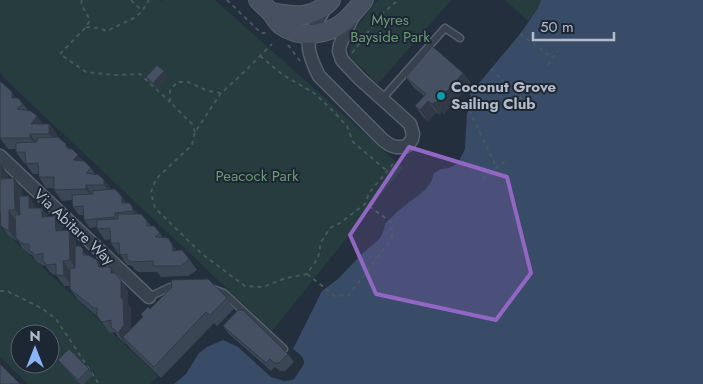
<svg xmlns="http://www.w3.org/2000/svg" width="703" height="384" viewBox="0 0 703 384" font-family="Jost,sans-serif">
  <rect width="100%" height="100%" fill="#242f3e"/>
  <!-- green -->
  <g fill="#263c3f" fill-rule="evenodd">
    <path d="M0,0H160L161,1L163,0H215L403,168L272,331L7,81L0,72Z"/>
    <path d="M378,0H451L378,84L351,57C344,39 367,13 378,0Z"/>
    <path d="M505,0H541L538,8L528,21Z"/>
    <path d="M0,227L158,376L150,384H28L0,357ZM20,334H50V364H20Z"/>
  </g>
  <!-- water -->
  <path fill="#394c67" d="M541,0H703V384H174L186,374L199,353L207,347L223,340L238,347L271,377L284,381L292,380L294,379L304,364C305,357 298,353 293,349L322,291L338,279L360,256L380,238L384,230L385,224L398,211L425,190L431,182L434,173L441,169L449,168L458,163L465,149L467,113L473,104L470,94L520,34L538,8Z"/>
  <g fill="none" stroke-linecap="round" stroke-linejoin="round">
    <!-- service casing -->
    <g stroke="#565f6c" stroke-width="9">
      <g id="service">
        <path d="M382,99L445,28L460,38"/>
        <path d="M213,289L224,293L284,349"/>
        <path d="M149,297L170,287H178"/>
      </g>
    </g>
    <!-- minor casing -->
    <g stroke="#565f6c" stroke-width="15">
      <g id="minor">
        <path d="M326,6C320,17 311,30 309,42C307,51 315,68 319,76L383,140L390,145L396,147H404L409,144L412,139L413,134L410,124L360,79L342,60L339,51L340,45L353,16"/>
        <path d="M0,156L149,297"/>
      </g>
    </g>
    <!-- secondary casing -->
    <g stroke="#565f6c" stroke-width="20">
      <g id="secondary">
        <path d="M258,0C263,5 268,9 272,14C275,18 278,24 282,26C301,39 329,35 345,21C352,15 358,7 364,0"/>
        <path d="M271,12C294,16 313,20 331,0"/>
      </g>
    </g>
    <!-- path -->
    <g stroke="#44595c" stroke-width="2" stroke-dasharray="4 4" stroke-linecap="butt">
      <path d="M82,0L81,4L90,20L86,27L60,54L86,72L114,75L140,74L170,102"/>
      <path d="M131,0L142,11"/>
      <path d="M227,0L261,33H268"/>
      <path d="M86,27L98,28L107,31L136,17L142,11L149,0"/>
      <path d="M520,34L553,58"/>
      <path d="M288,45L300,61"/>
      <path d="M352,53L381,15L398,0"/>
      <path d="M260,56L283,75L314,93L332,110L347,126L353,142L386,170"/>
      <path d="M548,65L558,51"/>
      <path d="M491,69L537,114"/>
      <path d="M221,93L195,132L192,145L156,179L151,192L155,208L202,254L245,286L263,287L286,278L307,274L318,258L321,242L330,228L340,223L365,204L369,193L393,164"/>
      <path d="M469,110L497,168"/>
      <path d="M195,132L192,124L170,102V91L177,82H188L208,91L221,93L240,76L272,44"/>
      <path d="M483,179L505,161"/>
      <path d="M307,274L335,296L349,295L392,238L391,222L366,204"/>
      <path d="M0,291H7L43,309L56,319L99,384"/>
    </g>
    <!-- service -->
    <use href="#service" stroke="#38414e" stroke-width="6"/>
    <!-- minor -->
    <use href="#minor" stroke="#38414e" stroke-width="12"/>
    <!-- secondary -->
    <use href="#secondary" stroke="#465061" stroke-width="18"/>
  </g>
  <!-- wall -->
  <g fill="#3b4654">
    <path d="M463,73L471,83L444,114L442,112L440,115L436,112L428,121L423,117L415,106L424,96L413,87L406,77Z"/>
    <path d="M146,77H168L157,89L150,83Z"/>
    <path d="M12,92L16,98L23,104L28,110L43,124H49L57,134V137L91,168L95,174L104,180L111,189L122,197L126,203L147,221L151,226L160,233L163,238L177,251L189,259L197,270L188,276L161,277L157,272H138L135,270L131,265H127L120,254H118L111,243V239L105,240L97,229V227L90,228L84,220L83,215H79L73,207L72,200L62,201L54,190V188H46L39,177V174H33L25,163H24L16,152V149H8L0,138Z"/>
    <path d="M0,164L8,175V178H14L22,189V196L36,207V208H42L48,216H55L63,227V230H69L76,241V246L87,255L103,267H111L128,291V304L131,308V329L142,317L141,314L150,309L227,298L234,309L217,326L214,323L161,378L130,348L126,343L125,344L118,337L115,332L110,333L97,316L78,300L70,289V286H64L56,275H54L50,272L45,265L43,266L36,261L32,255H31L23,249L17,239V241L9,236L2,227L0,226Z"/>
    <path d="M223,326L288,354L294,362L285,371H280L275,367L271,371L229,334Z"/>
    <path d="M58,360L89,369L93,375L84,384H80L62,365Z"/>
  </g>
  <!-- shaded-wall -->
  <g fill="#303945">
    <path d="M164,71L168,77L157,89L153,83Z"/>
    <path d="M463,73L471,83L444,114L436,103Z"/>
    <path d="M12,92L19,103V109L12,98Z"/>
    <path d="M428,101L436,112L428,121L420,110Z"/>
    <path d="M435,102L442,112L440,115L432,104Z"/>
    <path d="M37,116L45,126L38,134L31,124Z"/>
    <path d="M49,124L57,134V144L49,134Z"/>
    <path d="M30,134L38,144V149L30,138Z"/>
    <path d="M78,155L85,166L73,160Z"/>
    <path d="M1,164L8,175L9,190L1,179Z"/>
    <path d="M14,178L22,189L23,220L15,210Z"/>
    <path d="M104,180L112,191V196L104,185Z"/>
    <path d="M86,185L93,196L94,200L86,189Z"/>
    <path d="M29,196L36,207L37,219L29,208Z"/>
    <path d="M122,197L128,205L122,203Z"/>
    <path d="M132,206L138,214L139,220L133,211Z"/>
    <path d="M42,208L49,218L42,217Z"/>
    <path d="M9,210L16,221L17,241L9,231Z"/>
    <path d="M55,216L63,227V241L56,231Z"/>
    <path d="M69,230L76,241L77,271L70,260Z"/>
    <path d="M172,244L180,255L173,251Z"/>
    <path d="M97,260L105,270L99,267Z"/>
    <path d="M63,261L71,272L72,286L64,276Z"/>
    <path d="M111,267L118,278L111,273Z"/>
    <path d="M121,280L128,291V304L131,308V336L123,337L126,343L125,344L118,333L121,298Z"/>
  </g>
  <!-- building -->
  <g fill="#455162" stroke="#303945">
    <path d="M432,46L463,73L436,103L435,102L432,104L428,101L420,110L415,106L426,94L406,77Z"/>
    <path d="M157,65L164,71L153,83L146,77Z"/>
    <path d="M0,81L12,92V98H18L23,104L17,109L31,111L37,116L31,124H49V134H30V138H0Z"/>
    <path d="M58,137L66,144V147L68,149H72L78,155L73,160L84,161L91,168L86,173L99,175L104,180V185H86V189L54,190V177H39L38,163L26,164L25,152H16V143L37,142V138Z"/>
    <path d="M0,164H1V179L14,178L15,210H9V231L1,226L0,209Z"/>
    <path d="M115,189L122,197V203H129L132,206L133,211L115,213V217L84,220L83,206L73,207L72,195L93,194L92,191Z"/>
    <path d="M19,196H29V208H42V217L55,216L56,231L69,230L70,260L63,261L64,276L56,275V264L47,265L43,261V253L35,255L29,250V244H23L16,238L15,215H20Z"/>
    <path d="M118,214H141L147,221V226H154L160,233L155,237L168,238L172,244L173,251L182,250L189,259L181,266H153V261L131,262L127,259V254L120,255L119,243H111L110,228L97,229V220L118,219Z"/>
    <path d="M75,246H80L83,249V255H88L97,260L99,267H111V273H115L121,280V298H123L124,325L118,333L111,327V320L102,322L97,316V308H94L70,289V268H75Z"/>
    <path d="M208,279L227,298L210,315L206,312L154,367L123,337L143,317L141,314L148,307L150,309L172,287L171,280Z"/>
    <path d="M238,310H243L288,354L279,363H274L270,359L266,363L223,326Z"/>
    <path d="M69,349L89,369L78,380L58,360Z"/>
    <path d="M0,364L20,384H0Z"/>
  </g>
  <!-- marked area -->
  <path fill="#9266c3" fill-opacity="0.2" stroke="#9266c3" stroke-width="4" stroke-linejoin="round" d="M409,147L507,177L531,273L496,320L376,294L350,235Z"/>
  <!-- markers -->
  <circle fill="#0f9aa8" stroke="#1d2633" stroke-width="2" cx="441" cy="96" r="5"/>
  <g text-anchor="middle" stroke-width="4" stroke-linejoin="round" paint-order="stroke">
    <!-- park labels -->
    <g font-size="15" fill="#6b9a76" stroke="#1d2633">
      <text x="390" y="25">Myres<tspan x="390" dy="17">Bayside Park</tspan></text>
      <text x="257" y="181">Peacock Park</text>
    </g>
    <!-- poi labels -->
    <g font-size="15" font-weight="bold" fill="#b4bcc9" stroke="#1d2633" text-anchor="start">
      <text x="451" y="92">Coconut Grove<tspan x="451" dy="17">Sailing Club</tspan></text>
    </g>
    <!-- street labels -->
    <g font-size="15" fill="#b4bcc9" stroke="#1d2633">
      <text transform="translate(74 227) rotate(43)" y="5">Via Abitare Way</text>
    </g>
  </g>
  <!-- north arrow -->
  <g transform="translate(35 349)"><circle r="24" fill="#1d2633" stroke="#59626f"/>
  <path d="M0-4L9 19L0 12L-9 19Z" fill="#8ab4f8"/>
  <text y="-8" font-size="14" font-weight="bold" text-anchor="middle" fill="#b4bcc9">N</text>
  </g>
  <!-- scale -->
  <path d="M533 32v8h81v-8" fill="none" stroke="#b4bcc9" stroke-width="2.5"/>
  <text x="540" y="32" font-size="15" fill="#b4bcc9" stroke="#1d2633" stroke-width="4" paint-order="stroke">50 m</text>
</svg>
